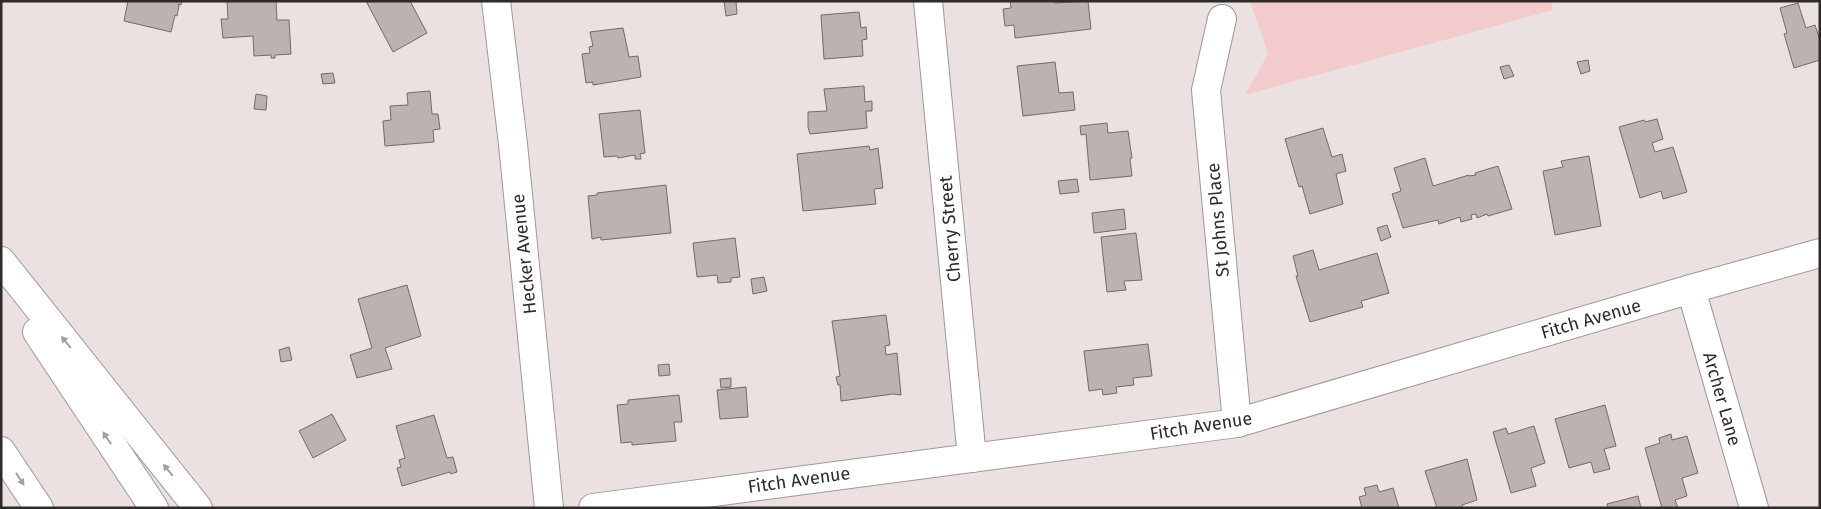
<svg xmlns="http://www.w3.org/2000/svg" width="1821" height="509" viewBox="0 0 1821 509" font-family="'Fira Sans',sans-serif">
  <rect width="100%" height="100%" fill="#ece1e1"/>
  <!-- green -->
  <path fill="#f4cbcd" d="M1250,1H1552L1553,10L1245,95L1268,54Z"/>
  <!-- building -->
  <g fill="#bcb2b2" stroke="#746a6b">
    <path d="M128,1H182L181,5L178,4L179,6L177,16L175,15L171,32L124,21Z"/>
    <path d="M227,1H276L277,20H289L291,54L275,55V58H271V55L254,56L253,36L223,38L221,19H228Z"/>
    <path d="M366,1H410L427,33L393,52Z"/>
    <path d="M724,1H736L737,14L726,16Z"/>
    <path d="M1010,1H1054V3L1088,1L1091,29L1015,38L1014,25L1005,26L1003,9L1011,8Z"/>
    <path d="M1798,3L1806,28L1815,25L1820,40V60L1794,68L1784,34L1787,33L1780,8Z"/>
    <path d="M859,12L861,28L866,27L867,39L862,40L863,56L824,59L821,15Z"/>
    <path d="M623,28L629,57L638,56L641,77L593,85V82L586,83L582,54L590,53L589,47L593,46L590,32Z"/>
    <path d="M1588,60L1590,71L1581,74L1577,62Z"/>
    <path d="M1055,62L1059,93L1073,92L1075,110L1023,116L1017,66Z"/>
    <path d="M1509,65L1514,76L1504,79L1500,67Z"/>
    <path d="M333,73L335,83L323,84L321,74Z"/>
    <path d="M864,86L865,102L872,101V111H866L867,128L810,134L808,127V112L827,111L824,89Z"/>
    <path d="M430,91L432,114H438L440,129L433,130L434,142L385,146L383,121L391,120L390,106L408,105L407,93Z"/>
    <path d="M256,94L267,96L266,110L254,109Z"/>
    <path d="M640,110L645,153L640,154L641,159H635V155L618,158L617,156L604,157L599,114Z"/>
    <path d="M1657,119L1663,139L1652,143L1655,152L1673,147L1687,192L1663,199L1661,191L1640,198L1619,127L1644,120L1645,122Z"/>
    <path d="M1107,123L1108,133L1128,131L1132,158L1130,159L1132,176L1090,180L1086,134L1081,135L1080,126Z"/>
    <path d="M1323,128L1332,157L1342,154L1346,171L1336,174L1343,204L1310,214L1302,186L1299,187L1285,139Z"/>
    <path d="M869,146L870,150L878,148L883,188L874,189L876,204L803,211L797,154Z"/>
    <path d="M1589,156L1601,226L1555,235L1543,171L1563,167L1561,161Z"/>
    <path d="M1425,158L1433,186L1469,175V176L1476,175L1475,173L1498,166L1512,209L1488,216L1487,214L1477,218L1476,214L1471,215L1472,219L1461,222L1460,217L1439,224L1438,220L1403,228L1392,194L1401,191L1394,168Z"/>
    <path d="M1077,179L1079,192L1060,194L1058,181Z"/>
    <path d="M666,185L671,233L601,240V237L592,239L588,196L597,195V193Z"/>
    <path d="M1124,209L1126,229L1094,233L1092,213Z"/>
    <path d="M1387,225L1391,237L1381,241L1377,228Z"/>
    <path d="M1136,233L1142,280L1124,281L1126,290L1107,292L1101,237Z"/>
    <path d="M735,238L740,277L731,278V282L718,283L717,275L697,277L693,243Z"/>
    <path d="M1313,250L1319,270L1377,253L1389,293L1361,301L1363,307L1310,322L1296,276H1298L1293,256Z"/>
    <path d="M764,277L767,291L753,294L751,279Z"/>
    <path d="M407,285L421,336L385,348L392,369L357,378L350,355L372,348L358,299Z"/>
    <path d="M886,315L890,345L885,346L886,355L897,353L901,395L893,394L841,401L840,385H838L836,377L840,376L832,321Z"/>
    <path d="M1148,344L1152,376L1133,378L1134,385L1116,387L1117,393L1103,395L1102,389L1089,391L1084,351Z"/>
    <path d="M289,347L292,360L281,362L279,350Z"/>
    <path d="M669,364L670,375L659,376L658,365Z"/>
    <path d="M731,378V387L721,388L720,379Z"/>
    <path d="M746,387L748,417L720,419L717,390Z"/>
    <path d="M679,395L682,422H674L676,441L632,445V442L621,443L617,405L628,404V400Z"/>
    <path d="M1605,405L1616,446L1604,449L1610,469L1594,473L1591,462L1569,468L1555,419Z"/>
    <path d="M332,414L346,440L313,458L299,431Z"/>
    <path d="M434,415L447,458L453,457L457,472L451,474L450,472L402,486L397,468L401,467L399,460L405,458L396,426Z"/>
    <path d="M1534,426L1545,463L1531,468L1536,486L1511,493L1493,432L1506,428L1508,434Z"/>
    <path d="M1671,434L1672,440L1687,436L1698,473L1682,478L1687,496L1675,500L1678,508H1662L1645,448L1660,443L1659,438Z"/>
    <path d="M1467,459L1477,500L1462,505L1463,508H1437L1425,471Z"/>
    <path d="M1377,485L1379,492L1393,488L1399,508H1362L1359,497L1366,495L1364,488Z"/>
    <path d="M1638,496L1641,508H1608L1607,504Z"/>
  </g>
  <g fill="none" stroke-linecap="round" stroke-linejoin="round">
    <!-- minor casing -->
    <g stroke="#a19797" stroke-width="30">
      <g id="minor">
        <path d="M928,1L972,458"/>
        <path d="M1222,19L1206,90L1237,423"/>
        <path d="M1691,289L1754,508"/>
        <path d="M593,508L1237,423L1691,289L1820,253"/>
      </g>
    </g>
    <!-- tertiary casing -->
    <g stroke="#a19797" stroke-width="30">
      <path id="tertiary" d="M496,1L513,144L549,508"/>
    </g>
    <!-- motorway casing -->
    <g stroke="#a19797" stroke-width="30">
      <g id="motorway">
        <path d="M1,261L198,508"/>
        <path d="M37,332L154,508"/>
        <path d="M1,451L39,508"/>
      </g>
    </g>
    <!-- minor -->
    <use href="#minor" stroke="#fff" stroke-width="28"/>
    <!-- tertiary -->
    <use href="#tertiary" stroke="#fff" stroke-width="28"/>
    <!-- motorway -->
    <use href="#motorway" stroke="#fff" stroke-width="28"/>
  </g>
  <!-- one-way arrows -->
  <defs><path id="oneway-solid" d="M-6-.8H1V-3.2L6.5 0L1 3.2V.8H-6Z" transform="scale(1.25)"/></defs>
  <g fill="#a1a0a0">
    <use href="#oneway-solid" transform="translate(66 342) rotate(-129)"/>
    <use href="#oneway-solid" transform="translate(107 438) rotate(-123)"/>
    <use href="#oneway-solid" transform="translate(168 470) rotate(-129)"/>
    <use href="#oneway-solid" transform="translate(20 479) rotate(57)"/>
  </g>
  <g text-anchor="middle" stroke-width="4" stroke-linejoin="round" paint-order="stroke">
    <!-- street labels -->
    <g font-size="18" fill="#2f2b2b" stroke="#fff">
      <text transform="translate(1218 220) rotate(-95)" y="6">St Johns Place</text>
      <text transform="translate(950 229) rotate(-95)" y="6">Cherry Street</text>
      <text transform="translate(524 254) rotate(-96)" y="6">Hecker Avenue</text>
      <text transform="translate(1591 319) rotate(-16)" y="6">Fitch Avenue</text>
      <text transform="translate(1722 399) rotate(74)" y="6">Archer Lane</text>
      <text transform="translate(1201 426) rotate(-9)" y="6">Fitch Avenue</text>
      <text transform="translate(799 480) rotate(-8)" y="6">Fitch Avenue</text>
    </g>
  </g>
  <!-- border -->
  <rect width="1821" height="509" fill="none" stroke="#2f2b2b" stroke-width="5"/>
</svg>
